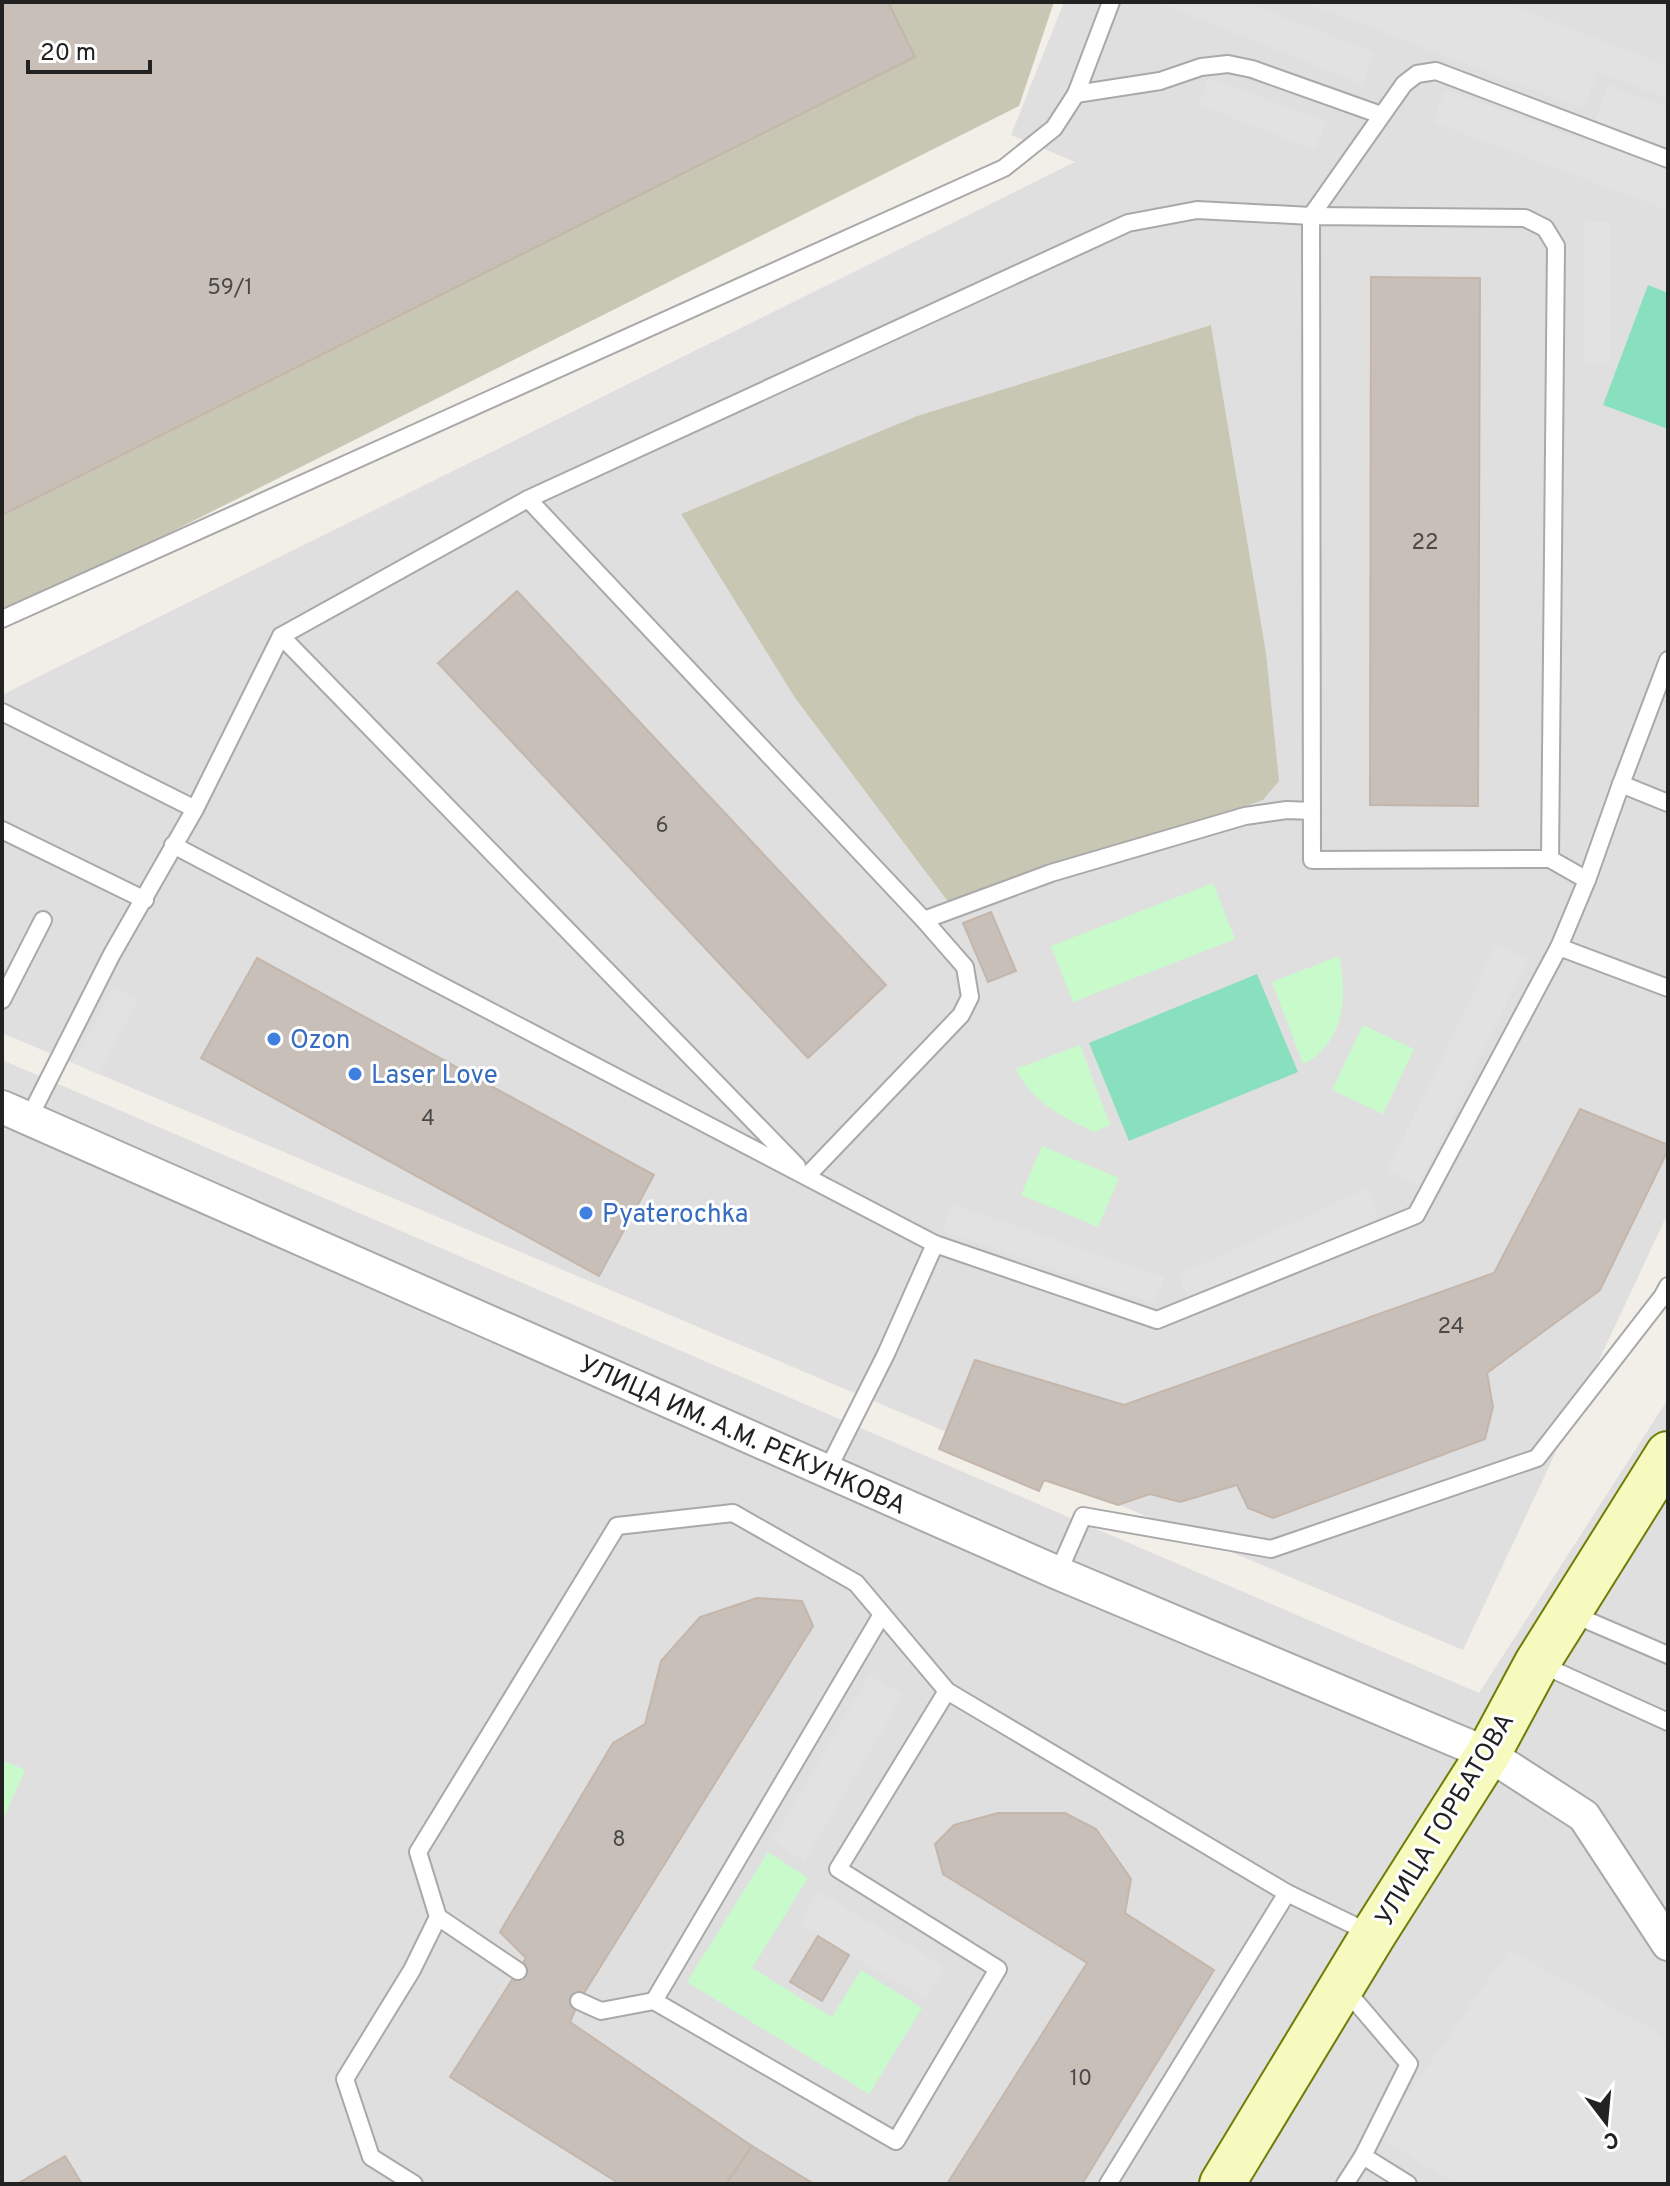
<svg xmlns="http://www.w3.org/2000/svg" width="1670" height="2186" viewBox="0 0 1670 2186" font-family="Overpass,sans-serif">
  <rect width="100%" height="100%" fill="#f2efe9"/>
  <!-- residential -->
  <g fill="#e0dfdf" fill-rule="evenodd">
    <path d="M1064,2H1668V1213L1463,1650L2,1033V695L1075,162L1011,135ZM1211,325L1266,653L952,907L795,698L681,514L917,416Z"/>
    <path d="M2,1060L1479,1693L1668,1399V2184H2Z"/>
  </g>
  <!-- construction -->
  <g fill="#c7c7b4">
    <path d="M2,2H1054L1019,106L2,617Z"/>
    <path d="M1211,325L1266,653L1279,781L1263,800L952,907L795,698L681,514L917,416Z"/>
  </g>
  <!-- park -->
  <g fill="#c8facc">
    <path d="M1213,883L1235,939L1073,1002L1051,946Z"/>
    <path d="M1339,956C1348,997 1344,1044 1303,1064L1272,982Z"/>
    <path d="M1363,1025L1414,1049L1383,1114L1332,1090Z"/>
    <path d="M1080,1045L1110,1125L1094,1132C1064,1118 1030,1101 1016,1069Z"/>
    <path d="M1042,1146L1119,1178L1098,1227L1021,1195Z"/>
    <path d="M2,1760L25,1770L2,1822Z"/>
    <path d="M768,1852L808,1878L752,1968L832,2017L861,1970L922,2008L869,2094L687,1982Z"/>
  </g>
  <!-- pitch -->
  <g fill="#88e0be">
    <path d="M1648,285L1668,293V429L1603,405Z"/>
    <path d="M1257,974L1298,1072L1129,1141L1089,1043Z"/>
  </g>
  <!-- parking -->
  <g fill="#e2e2e2">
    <path d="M1157,2H1245L1375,53L1362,84Z"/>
    <path d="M1305,2H1502L1668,66V99L1598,72L1583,109Z"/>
    <path d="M1209,78L1327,122L1314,150L1198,104Z"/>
    <path d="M1608,85L1668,107V210L1433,122L1445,89L1586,142Z"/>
    <path d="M1585,222H1610V364L1584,363Z"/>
    <path d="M1496,945L1527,960L1419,1185L1388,1170Z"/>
    <path d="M113,987L138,1000L99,1075L74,1062Z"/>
    <path d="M1366,1189L1379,1217L1191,1303L1178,1275Z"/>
    <path d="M951,1204L1164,1277L1155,1304L942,1231Z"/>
    <path d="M869,1675L903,1695L805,1861L772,1841Z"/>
    <path d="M818,1891L945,1967L926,1999L799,1925Z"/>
    <path d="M1509,1950L1657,2032L1668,2048V2184H1456L1378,2137Z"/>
  </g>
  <!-- building -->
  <g fill="#c7bfb8" stroke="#c4b6ab" stroke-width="2">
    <path d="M2,2H888L915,57L2,515Z"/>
    <path d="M1371,277L1480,278L1478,806L1370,805Z"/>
    <path d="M517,591L886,985L808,1058L438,663Z"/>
    <path d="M991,912L1016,971L988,982L963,923Z"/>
    <path d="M257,958L654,1175L599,1276L201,1058Z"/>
    <path d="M1580,1109L1668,1145V1150L1600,1290L1487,1373L1493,1407L1485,1439L1273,1518L1248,1508L1237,1485L1180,1502L1150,1494L1118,1505L1044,1480L1039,1491L939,1449L975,1360L1124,1405L1494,1273Z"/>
    <path d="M757,1598L802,1601L813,1626L579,2001L570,2022L752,2146L726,2184H620L450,2077L526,1958L500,1932L613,1743L645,1724L661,1661L700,1617Z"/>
    <path d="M998,1813H1065L1096,1829L1131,1879L1125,1913L1214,1970L1082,2184H947L1087,1963L943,1874L935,1844L954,1825Z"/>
    <path d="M818,1936L849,1955L822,2001L790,1982Z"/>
    <path d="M752,2146L814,2184H726Z"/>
    <path d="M65,2156L82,2184H17Z"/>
  </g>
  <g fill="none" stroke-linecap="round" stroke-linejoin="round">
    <!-- lane casing -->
    <g stroke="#a9a9a9" stroke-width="20">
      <g id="lane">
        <path d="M1111,2L1076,94L1160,81L1201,67L1228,64L1252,69L1381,115"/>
        <path d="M1311,216L1525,218L1545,228L1556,246L1550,859L1312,860Z"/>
        <path d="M528,499L924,920L965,967L970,997L961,1015L807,1176"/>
        <path d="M2,619L1004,168L1054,128L1076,94"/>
        <path d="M281,636L797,1166"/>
        <path d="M1668,660L1621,784L1668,803"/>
        <path d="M2,712L195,809"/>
        <path d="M2,830L145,900"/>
        <path d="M173,845L935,1244"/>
        <path d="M1550,859L1587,880"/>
        <path d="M924,920L1051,873L1245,816L1287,810L1312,811"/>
        <path d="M1559,947L1668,988"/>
        <path d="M2,1000L43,920"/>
        <path d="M29,1118L112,954L195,809L281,636L528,499L1128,223L1197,210L1311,216L1404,84L1417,74L1436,71L1668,159"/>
        <path d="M827,1471L886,1354L935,1244L1157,1320L1416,1215L1559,947L1587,880L1621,784"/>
        <path d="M1058,1573L1083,1516L1271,1549L1537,1458L1662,1297L1668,1286"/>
        <path d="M1570,1613L1668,1655"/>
        <path d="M881,1616L654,2001L896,2141L998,1969L838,1869L947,1691"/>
        <path d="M1538,1663L1668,1722"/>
        <path d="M438,1917L518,1971"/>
        <path d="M1345,1989L1409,2064L1363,2156L1408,2184"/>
        <path d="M579,2001L601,2011L654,2001"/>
        <path d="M414,2184L371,2157L345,2079L412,1970L438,1917L418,1852L617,1526L733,1513L856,1583L947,1691L1287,1893L1372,1934"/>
        <path d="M1108,2184L1287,1893"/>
        <path d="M1345,2184L1363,2156"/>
      </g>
    </g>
    <!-- street casing -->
    <g stroke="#a9a9a9" stroke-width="36">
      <path id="street" d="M2,1107L1058,1573L1488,1754L1584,1816L1668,1944"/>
    </g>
    <!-- secondary casing -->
    <g stroke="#707d05" stroke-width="48">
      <path id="secondary" d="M1222,2184L1373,1935L1488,1754L1537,1663L1668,1454"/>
    </g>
    <!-- lane -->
    <use href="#lane" stroke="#fff" stroke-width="16"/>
    <!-- street -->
    <use href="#street" stroke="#fff" stroke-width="32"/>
    <!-- secondary -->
    <use href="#secondary" stroke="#f7fabf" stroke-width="44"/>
  </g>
  <!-- markers -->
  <g fill="#3f7fe0" stroke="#fff" stroke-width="3">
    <circle cx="274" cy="1039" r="8"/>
    <circle cx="355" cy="1074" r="8"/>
    <circle cx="586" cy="1213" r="8"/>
  </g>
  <g text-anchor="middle" stroke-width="6" stroke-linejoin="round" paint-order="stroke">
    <!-- number labels -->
    <g font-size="22" fill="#4b4948">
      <text x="230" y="294">59/1</text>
      <text x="1425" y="549">22</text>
      <text x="662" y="832">6</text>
      <text x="428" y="1125">4</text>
      <text x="1451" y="1333">24</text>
      <text x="619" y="1846">8</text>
      <text x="1081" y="2085">10</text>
    </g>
    <!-- shop labels -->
    <g font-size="26" fill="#366cbe" stroke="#fff" text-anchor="start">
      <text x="290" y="1048">Ozon</text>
      <text x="371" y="1083">Laser Love</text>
      <text x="602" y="1222">Pyaterochka</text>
    </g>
    <!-- street labels -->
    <g font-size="26" fill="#222" stroke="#fff">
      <text transform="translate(743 1434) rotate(24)" y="9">УЛИЦА ИМ. А.М. РЕКУНКОВА</text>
      <text transform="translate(1444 1819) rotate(-59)" y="9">УЛИЦА ГОРБАТОВА</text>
    </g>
  </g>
  <!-- border -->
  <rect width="1670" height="2186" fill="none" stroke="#222222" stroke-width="8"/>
  <!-- north arrow -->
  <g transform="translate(1606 2122) rotate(164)" stroke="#ffffff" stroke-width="6" paint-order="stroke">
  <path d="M0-6L14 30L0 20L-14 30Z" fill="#222222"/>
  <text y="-12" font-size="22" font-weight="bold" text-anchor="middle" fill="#222222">С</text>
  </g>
  <!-- scale -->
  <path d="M28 60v12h122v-12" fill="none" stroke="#222222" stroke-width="4"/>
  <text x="40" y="60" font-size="24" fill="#222222" stroke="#ffffff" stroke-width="6" paint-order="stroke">20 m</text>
</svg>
